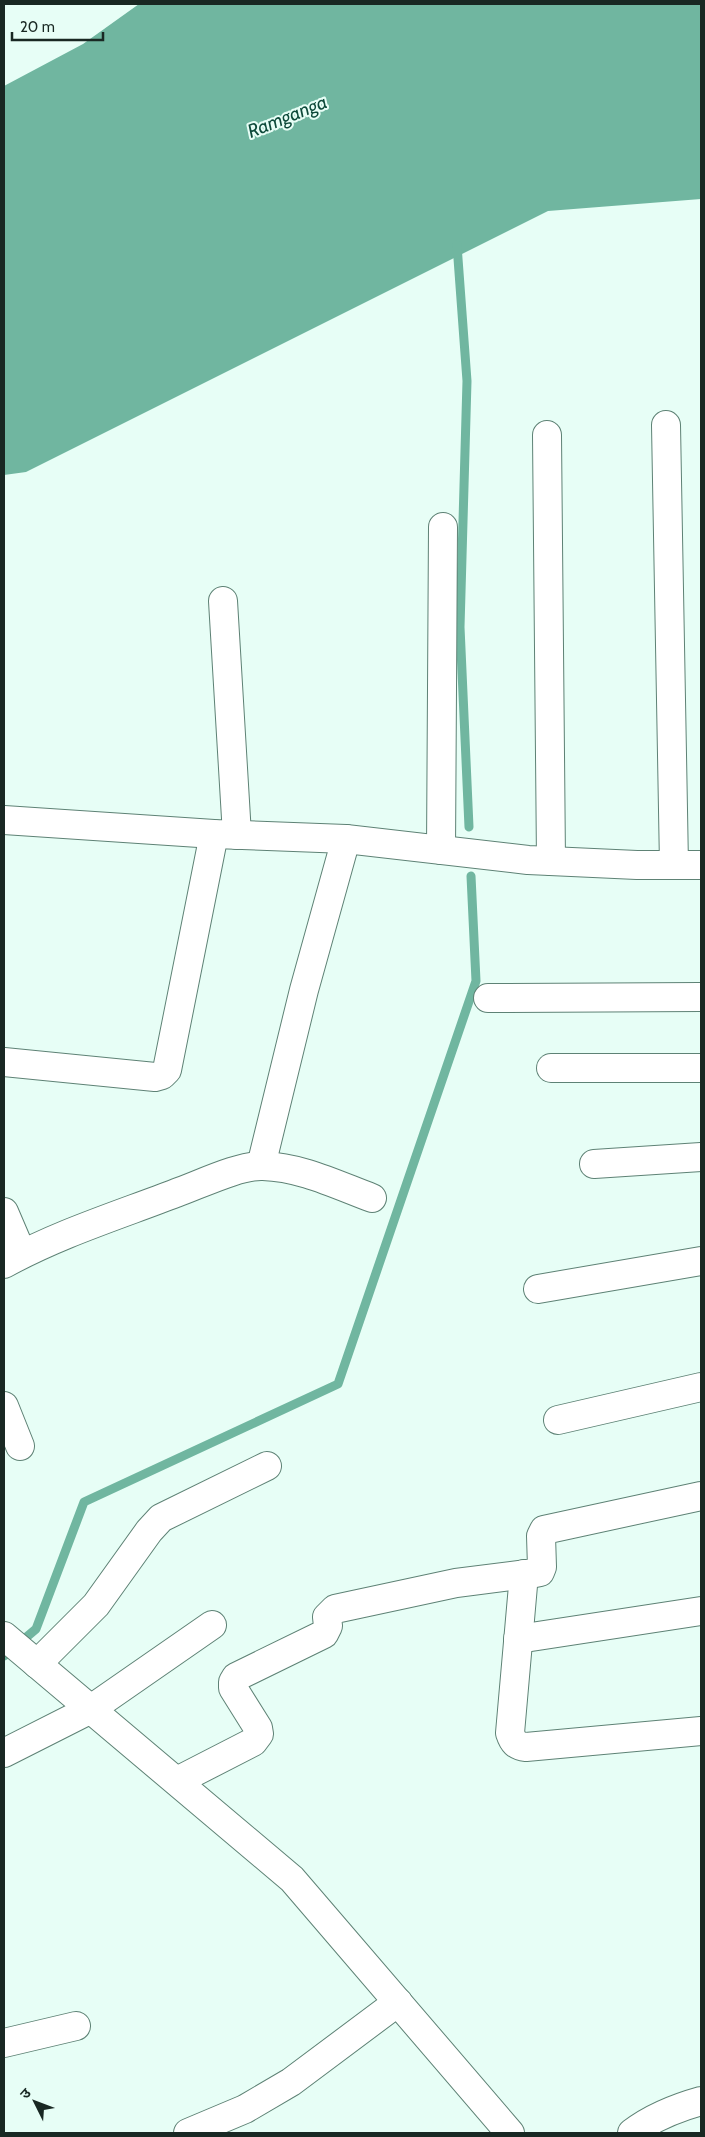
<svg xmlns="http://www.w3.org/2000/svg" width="705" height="2137" viewBox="0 0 705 2137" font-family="Cabin,'Noto Sans Devanagari',sans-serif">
  <rect width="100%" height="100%" fill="#e7fef6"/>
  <!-- water -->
  <path fill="#70b6a0" d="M139,4H701V199L548,211L26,472L4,475V86L83,44Z"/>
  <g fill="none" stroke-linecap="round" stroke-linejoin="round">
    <!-- stream -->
    <g stroke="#70b6a0" stroke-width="9">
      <path d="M457,245L467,381L460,627L469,827"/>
      <path d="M4,1656L36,1629L84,1502L338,1384L476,981L471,876"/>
    </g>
    <!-- minor casing -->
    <g stroke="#5e8275" stroke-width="30">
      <g id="minor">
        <path d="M666,425L674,865"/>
        <path d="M547,435L551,861"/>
        <path d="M223,601L237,835"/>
        <path d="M4,820L214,834L346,839L528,860L637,865H701"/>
        <path d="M441,850L443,527"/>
        <path d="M488,998L701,997"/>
        <path d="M4,1062L155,1077L162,1075L167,1070L214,834"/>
        <path d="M551,1068H701"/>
        <path d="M594,1164L701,1157"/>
        <path d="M261,1166L304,990L346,839"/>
        <path d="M4,1212L22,1254"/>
        <path d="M4,1264C58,1234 119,1215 176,1193C199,1185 239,1165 263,1166C301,1167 337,1185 372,1198"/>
        <path d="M538,1289L701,1261"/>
        <path d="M4,1406L20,1446"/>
        <path d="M558,1420L701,1387"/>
        <path d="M524,1574L510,1733C513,1742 516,1746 526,1747L701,1731"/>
        <path d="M4,1636L292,1879L510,2133"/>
        <path d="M518,1639L701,1611"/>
        <path d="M37,1664L96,1605L149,1531L161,1518L267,1466"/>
        <path d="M4,1753L91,1709L212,1625"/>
        <path d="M177,1781L253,1742L259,1734L258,1728L233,1688V1682L236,1677L324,1634L328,1626L327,1617L335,1609L456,1583L535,1573L540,1572L542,1567L541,1536L544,1530L701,1496"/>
        <path d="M4,2043L76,2026"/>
        <path d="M188,2133L245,2109L291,2082L398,2002"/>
        <path d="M632,2133C653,2117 676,2108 701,2101"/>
      </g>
    </g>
    <!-- minor -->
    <use href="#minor" stroke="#fff" stroke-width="28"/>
  </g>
  <g text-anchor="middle" stroke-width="4" stroke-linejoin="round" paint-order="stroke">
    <!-- water labels -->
    <g font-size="19" font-style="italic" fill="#0d4a3a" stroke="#e7fef6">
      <text transform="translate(287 116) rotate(-22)" y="7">Ramganga</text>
    </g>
  </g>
  <!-- border -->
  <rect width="705" height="2137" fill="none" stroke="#192823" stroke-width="10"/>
  <!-- north arrow -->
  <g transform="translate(35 2102) rotate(312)" stroke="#e7fef6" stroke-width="4" paint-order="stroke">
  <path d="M0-4L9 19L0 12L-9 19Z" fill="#192823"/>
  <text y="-8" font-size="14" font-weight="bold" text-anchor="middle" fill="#192823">उ</text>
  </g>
  <!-- scale -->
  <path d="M12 32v8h91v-8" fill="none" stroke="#192823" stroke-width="2.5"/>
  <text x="20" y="32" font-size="15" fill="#192823" stroke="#e7fef6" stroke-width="4" paint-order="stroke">20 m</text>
</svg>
